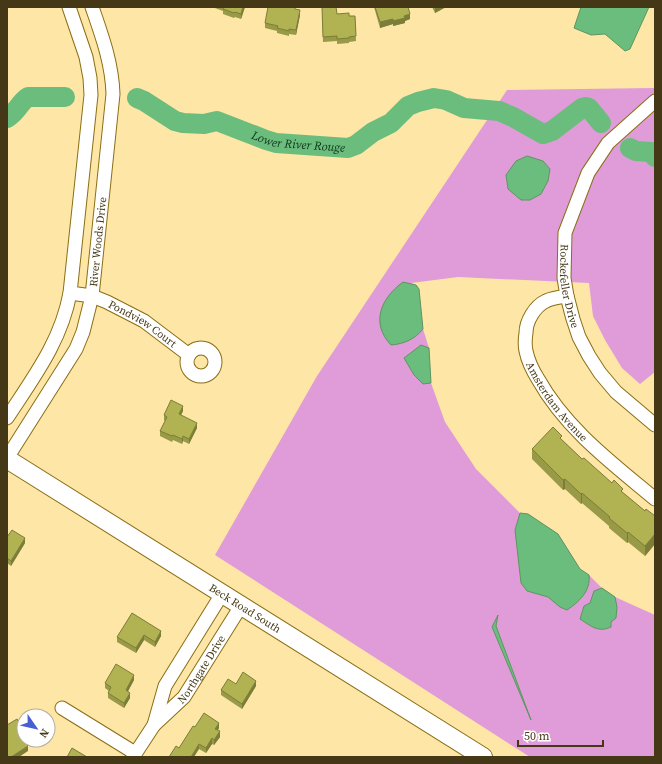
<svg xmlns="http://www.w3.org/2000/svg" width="662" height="764" viewBox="0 0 662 764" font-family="'Source Serif 4',serif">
  <rect width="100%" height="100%" fill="#fde6a6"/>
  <!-- green -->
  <path fill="#e09bd9" d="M655,88V372L640,384L622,368L605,340L593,316L589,283L458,277L411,283L416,285L419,289L423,329L429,348L431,383L445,422L476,469L520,513L528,514L558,534L580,569L589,575L602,588L615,597L655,615V757H530L215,555L317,376L507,90Z"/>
  <!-- water -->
  <g fill="#6bbd7e" stroke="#5f955f">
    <path d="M581,7H649L630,49L625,51L605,34L591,35L574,28Z"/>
    <path d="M527,156L543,161L550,169L548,181L541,194L530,200H521L508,189L506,175L516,161Z"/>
    <path d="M403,282L416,285L419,289L423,329C415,339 404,344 391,345C370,323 381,298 403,282Z"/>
    <path d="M421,345L429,348L431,383L423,384L414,375L404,358Z"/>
    <path d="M520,513L528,514L558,534L580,569L589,575C591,591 579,602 567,610L560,607L548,597L527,591L521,583L515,530Z"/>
    <path d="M602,588L615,597L617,607L616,618L611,622V627C598,633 591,626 580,619L584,606L590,603L594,591Z"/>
    <path d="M498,615L496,626L531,720L492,627Z"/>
  </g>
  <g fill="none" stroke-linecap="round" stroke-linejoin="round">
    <!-- river -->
    <g stroke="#6bbd7e" stroke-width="20">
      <path id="s1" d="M137,98L144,101L175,121L183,123L204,124L217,121L266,140L276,143L348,148L356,145L373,132L391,123L408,106L418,102L434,98L446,100L464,108L499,111L513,117L543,134L552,131L582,108L586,107L589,108L601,123"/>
      <path d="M7,118C18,111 19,103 28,97H65"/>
      <path d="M630,148L636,151L651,152L655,157"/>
    </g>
    <!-- minor casing -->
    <g stroke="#8a6e15" stroke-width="15">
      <g id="minor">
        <path id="s2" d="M655,101L608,143L588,173L565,233L564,278L567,296L573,319L579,337L589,356L600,373L616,392L655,425"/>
        <path id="s3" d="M70,293L92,296L107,302L144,321L189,355"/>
        <path id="s4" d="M567,296C560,297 552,298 546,301C535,306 526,321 526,333C525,339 525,346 526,351C528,361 533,371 538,379C566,429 612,463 655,499"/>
        <circle cx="201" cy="362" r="14"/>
        <path d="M7,418C33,378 61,342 70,293L91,95L90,78L86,57L69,7"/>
        <path id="s5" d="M7,458L76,349L83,332L92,296L113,94C112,63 102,36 92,7"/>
        <path d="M62,708L135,753"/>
        <path d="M154,725L165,686L222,594"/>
        <path id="s6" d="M133,757L154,725L184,697L241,606"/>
      </g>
    </g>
    <!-- secondary casing -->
    <g stroke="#8a6e15" stroke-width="20">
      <g id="secondary">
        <path id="s7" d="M7,459L483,757"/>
      </g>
    </g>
    <!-- minor -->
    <use href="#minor" stroke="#fff" stroke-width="13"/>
    <!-- secondary -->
    <use href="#secondary" stroke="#fff" stroke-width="18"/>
  </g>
  <!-- wall -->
  <g fill="#989a47">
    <path d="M212,7H245L241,19L235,17L234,18L223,14V11Z"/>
    <path d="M322,7L337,14L349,16H355L356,41L349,42V43L337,44V41L323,42Z"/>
    <path d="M374,7H408L410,19L405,21V23L393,26V24L380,28Z"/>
    <path d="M432,7H446L435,13Z"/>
    <path d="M295,9L300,15L296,35L289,34V36L277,33V31L265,28V23Z"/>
    <path d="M183,411L181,415L197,428L189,444L183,441L182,444L173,440L172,442L160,436V431L165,421L164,420V415Z"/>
    <path d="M562,440L582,459L645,511L655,516V544L645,556L628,542L627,543L609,528V526L582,503L581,504L565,489L563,490L532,459V449Z"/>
    <path d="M7,537L25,543L11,566L7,563Z"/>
    <path d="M161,631V636L155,647L144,640L136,653L117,642V637Z"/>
    <path d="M134,680L128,691L130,698L124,708L108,698V693L109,691L105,688V683Z"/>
    <path d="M256,686L242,709L221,695V690Z"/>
    <path d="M195,727L219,728L218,730L220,737L214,745L212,744L206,753L199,749L179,748Z"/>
  </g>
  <!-- shaded-wall -->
  <g fill="#7c7d39">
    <path d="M243,7H245L241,19V14Z"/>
    <path d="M436,7H446L435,13V8Z"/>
    <path d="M300,10V15L296,35V30Z"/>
    <path d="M410,14V19L405,21V23L393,26V21L404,16Z"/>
    <path d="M393,19V24L380,28V22Z"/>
    <path d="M183,406V411L179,419V414Z"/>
    <path d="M197,423V428L189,444V439Z"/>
    <path d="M183,436V441L182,444V439Z"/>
    <path d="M565,479V489L563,490V480Z"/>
    <path d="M582,493V503L581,504V494Z"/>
    <path d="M628,532V542L627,543V533Z"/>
    <path d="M655,534V544L645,556V546Z"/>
    <path d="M25,538V543L11,566V561Z"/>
    <path d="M161,631V636L155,647V642Z"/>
    <path d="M144,635V640L136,653V648Z"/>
    <path d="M134,675V680L126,695V690Z"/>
    <path d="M256,681V686L242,709V704Z"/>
    <path d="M130,693V698L124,708V703Z"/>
    <path d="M219,723V728L215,734V729Z"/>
    <path d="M23,729V734L19,737V732Z"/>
    <path d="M220,731V737L214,745V740Z"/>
    <path d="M212,738V744L206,753V748Z"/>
    <path d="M199,744V749L194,757H191Z"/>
    <path d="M28,746V751L19,757H11Z"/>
  </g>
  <!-- building -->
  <g fill="#b1b352" stroke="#7c7d39">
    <path d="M224,7H243L241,14L235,12L234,13L223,9Z"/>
    <path d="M268,7H295V9L300,10L296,30L289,29V31L277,28L278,26L265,23Z"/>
    <path d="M322,7H336L337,14L349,13V16H355L356,36L349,37V38L337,39V36L323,37Z"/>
    <path d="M375,7H408L410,14L404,16L405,18L393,21V19L380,22Z"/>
    <path d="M171,400L183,406L179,414L197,423L189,439L183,436L182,439L173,435L172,436L160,431L167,417L164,415Z"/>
    <path d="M553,427L562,436L560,438L582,459L584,458L612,483L614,480L623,489L621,491L645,511L646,509L655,516V534L645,546L628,532L627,533L609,518L610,517L582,493L581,494L565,479L563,480L532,449Z"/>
    <path d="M12,530L25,538L11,561L7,558V537Z"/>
    <path d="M132,613L161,631L155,642L144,635L136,648L117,637Z"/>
    <path d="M116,664L134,675L126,690L130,693L124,703L108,693L111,687L105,683Z"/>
    <path d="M243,672L256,681L242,704L221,690L228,679L236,684Z"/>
    <path d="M204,713L219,723L215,729L220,731L214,740L212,738L206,748L199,744L191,757H169L176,746L179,748L193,726L195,727Z"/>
    <path d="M17,719L23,729L19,732L28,746L11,757H7V725Z"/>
    <path d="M72,748L87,757H67Z"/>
  </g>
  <g text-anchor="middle" stroke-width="3.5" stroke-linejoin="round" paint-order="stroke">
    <!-- street labels -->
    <g font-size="11" fill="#443816" stroke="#fff">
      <text dy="4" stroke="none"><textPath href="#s5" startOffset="239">River Woods Drive</textPath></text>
      <text dy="4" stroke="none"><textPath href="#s2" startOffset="217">Rockefeller Drive</textPath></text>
      <text dy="4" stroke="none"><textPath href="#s3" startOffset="80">Pondview Court</textPath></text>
      <text dy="4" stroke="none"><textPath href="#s4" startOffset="139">Amsterdam Avenue</textPath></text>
      <text dy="4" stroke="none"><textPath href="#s7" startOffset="281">Beck Road South</textPath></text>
      <text dy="4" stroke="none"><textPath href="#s6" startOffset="112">Northgate Drive</textPath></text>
    </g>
    <!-- water labels -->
    <g font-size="12" font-style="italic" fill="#10321a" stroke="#fff">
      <text dy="4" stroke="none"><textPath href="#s1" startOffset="172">Lower River Rouge</textPath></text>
    </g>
  </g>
  <!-- border -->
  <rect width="662" height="764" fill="none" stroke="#443816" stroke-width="16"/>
  <!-- north arrow -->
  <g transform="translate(36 728) rotate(124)"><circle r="19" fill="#ffffff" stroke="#b4afa2"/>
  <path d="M0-3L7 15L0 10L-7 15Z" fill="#465fd3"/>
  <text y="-6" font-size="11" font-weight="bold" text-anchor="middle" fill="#443816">N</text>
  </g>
  <!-- scale -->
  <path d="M518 740v6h85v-6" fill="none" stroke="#443816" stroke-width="2"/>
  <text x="524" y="740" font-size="12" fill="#443816" stroke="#ffffff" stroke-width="3" paint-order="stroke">50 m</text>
</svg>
